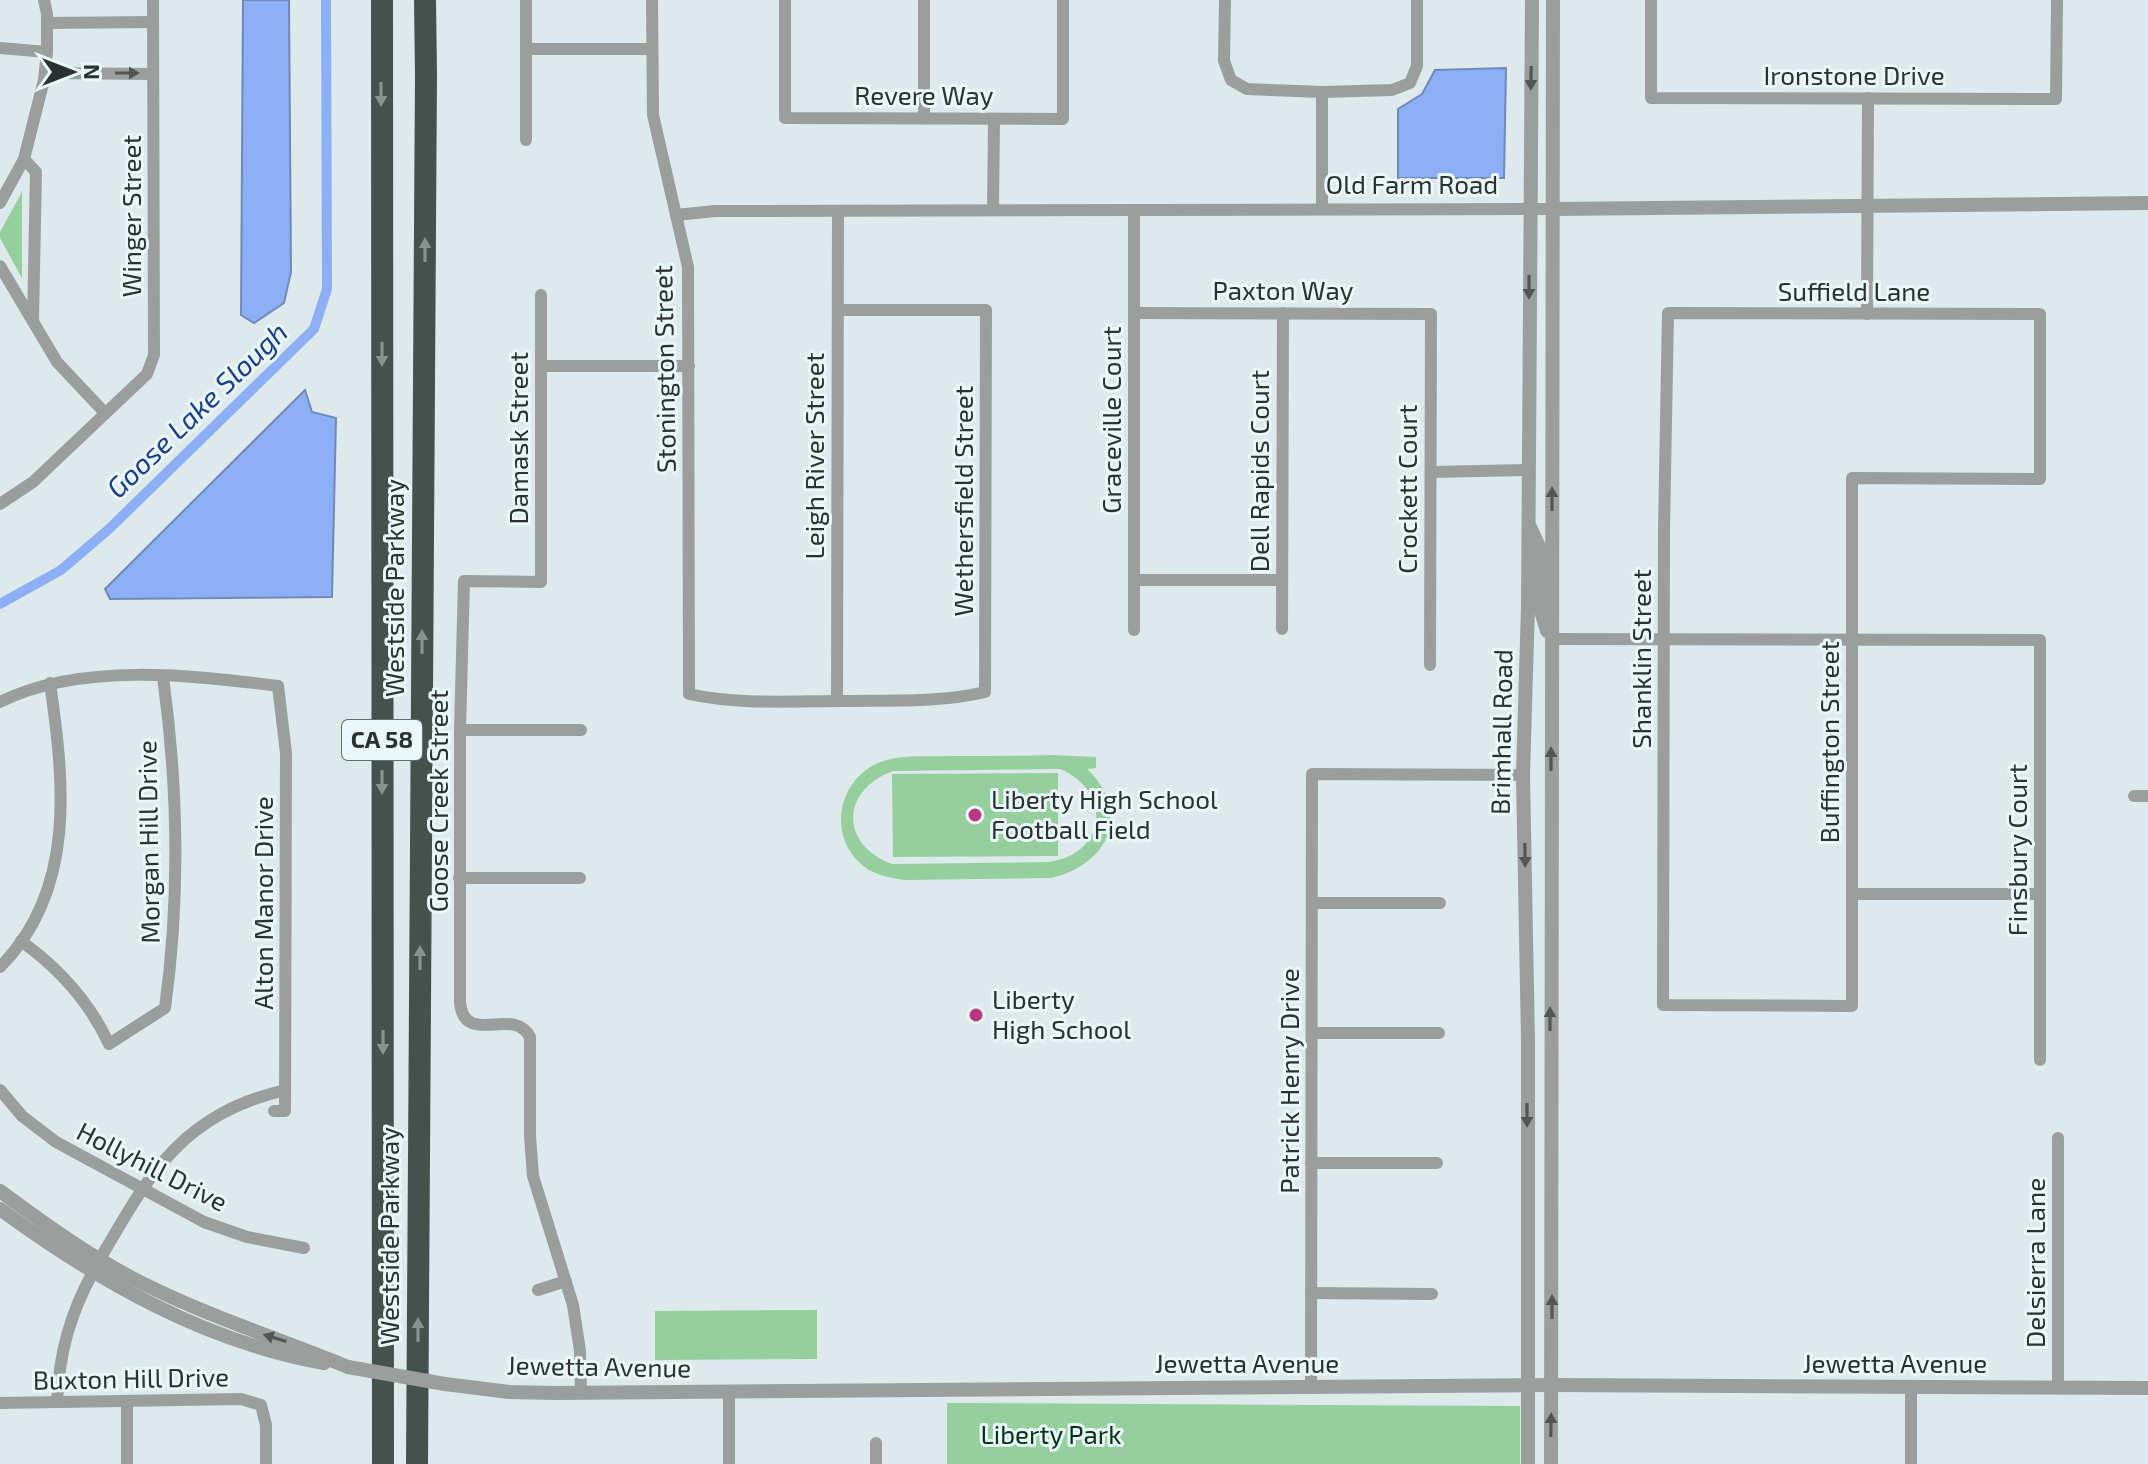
<svg xmlns="http://www.w3.org/2000/svg" width="2148" height="1464" viewBox="0 0 2148 1464" font-family="'Exo 2',sans-serif">
  <rect width="100%" height="100%" fill="#dde9eb"/>
  <!-- green -->
  <g fill="#94cf9d" fill-rule="evenodd">
    <path d="M22,192V278L0,238V232Z"/>
    <path d="M1050,755L1096,757V768L1087,769C1133,812 1108,865 1051,878L904,880C892,878 880,876 869,870C821,839 839,769 891,759C910,755 932,757 952,756C985,756 1017,756 1050,755ZM1060,769C1114,792 1106,855 1048,862L892,864C839,844 841,790 893,771Z"/>
    <path d="M1058,773V856L893,857L892,774Z"/>
    <path d="M817,1310V1359L655,1360V1311Z"/>
    <path d="M947,1403L1520,1406V1464H947Z"/>
  </g>
  <!-- water -->
  <g fill="#8caff5" stroke="#6f89ba" stroke-width="2">
    <path d="M243,0H289L291,272L284,303L254,323L241,315Z"/>
    <path d="M1506,68L1504,178H1398V109L1422,94L1435,70Z"/>
    <path d="M305,390L312,412L336,418L332,597L110,599L105,589Z"/>
  </g>
  <g fill="none" stroke-linecap="round" stroke-linejoin="round">
    <!-- canal -->
    <path stroke="#8caff5" stroke-width="10" d="M0,604L61,570L109,529L314,329L327,289L326,0"/>
    <!-- minor -->
    <g stroke="#9a9f9e" stroke-width="12">
      <path d="M652,0L653,115L688,267L689,694C739,705 792,701 843,701C891,700 939,703 985,692L986,310H838"/>
      <path d="M785,0V118L1063,119V0"/>
      <path d="M1225,0L1224,61L1231,80L1247,89L1322,92L1392,90L1410,83L1417,66V0"/>
      <path d="M1651,0V98L2056,99L2057,0"/>
      <path d="M47,23L153,22"/>
      <path d="M0,48L47,52"/>
      <path d="M526,49H652"/>
      <path d="M45,73L153,74"/>
      <path d="M924,118V0"/>
      <path d="M526,140V0"/>
      <path d="M24,159L36,172L33,321"/>
      <path d="M0,203L24,159L44,80L47,52V14L44,0"/>
      <path d="M1322,209V92"/>
      <path d="M993,210L994,119"/>
      <path d="M676,215L715,211L1554,209"/>
      <path d="M0,266L57,362L105,413"/>
      <path d="M541,295V582L464,581L460,730V1002C464,1048 514,1005 530,1037V1136L533,1176L573,1305L580,1351L581,1392"/>
      <path d="M1134,313L1431,314L1430,665"/>
      <path d="M1668,313L2040,314V479L1852,478V1006L1663,1005L1664,530Z"/>
      <path d="M1867,314L1868,98"/>
      <path d="M541,366H689"/>
      <path d="M1431,472L1529,470"/>
      <path d="M0,504L33,482L147,374L154,355L153,0"/>
      <path d="M1134,580H1282"/>
      <path d="M1282,629L1283,313"/>
      <path d="M1134,630V210"/>
      <path d="M1552,639L2040,640V1060"/>
      <path d="M837,701L838,211"/>
      <path d="M0,702C80,662 191,675 278,686L286,753L285,1111H274"/>
      <path d="M460,730H581"/>
      <path d="M2134,796H2148"/>
      <path d="M459,878H580"/>
      <path d="M1852,894H2040"/>
      <path d="M1312,903H1440"/>
      <path d="M21,941C60,969 89,1001 109,1044L165,1008C180,899 178,786 163,677"/>
      <path d="M0,967C77,890 64,781 50,683"/>
      <path d="M1312,1033H1439"/>
      <path d="M0,1090L22,1116L56,1142L204,1222L247,1237L304,1248"/>
      <path d="M2058,1138V1388"/>
      <path d="M1311,1163H1437"/>
      <path d="M93,1259H100C150,1173 181,1115 285,1090"/>
      <path d="M538,1290L566,1281"/>
      <path d="M1311,1293L1432,1294"/>
      <path d="M1311,1388L1312,774L1523,775"/>
      <path d="M729,1392V1464"/>
      <path d="M57,1402C59,1354 70,1314 93,1272H100"/>
      <path d="M0,1403L241,1399L261,1405L266,1425V1464"/>
      <path d="M127,1464V1402"/>
      <path d="M876,1464V1443"/>
      <path d="M1911,1464V1388"/>
    </g>
    <!-- tertiary -->
    <g stroke="#9a9f9e" stroke-width="14">
      <path d="M1554,209L2148,203"/>
      <path d="M1530,527L1541,551V611L1547,631"/>
      <path d="M0,1191C46,1225 93,1259 144,1284C210,1317 280,1339 348,1367"/>
      <path d="M0,1209C97,1280 204,1342 324,1363"/>
      <path d="M445,1384L509,1392L556,1393L1552,1385L2148,1388"/>
      <path d="M1528,1464V1041L1523,775L1528,606L1532,0"/>
      <path d="M1551,1464L1553,0"/>
    </g>
    <!-- motorway -->
    <g stroke="#46504d" stroke-width="22">
      <path d="M382,0L383,1464"/>
      <path d="M417,1464L426,74L425,0"/>
    </g>
    <!-- tertiary-bridge -->
    <path stroke="#9a9f9e" stroke-width="14" d="M348,1367L445,1384"/>
  </g>
  <!-- one-way arrows -->
  <defs><path id="oneway-solid" d="M-6-.8H1V-3.2L6.5 0L1 3.2V.8H-6Z" transform="scale(2)"/></defs>
  <g fill="#525756">
    <use href="#oneway-solid" transform="translate(127 73)"/>
    <use href="#oneway-solid" transform="translate(1531 78) rotate(91)"/>
    <use href="#oneway-solid" transform="translate(1529 287) rotate(90)"/>
    <use href="#oneway-solid" transform="translate(1552 499) rotate(-90)"/>
    <use href="#oneway-solid" transform="translate(1551 759) rotate(-90)"/>
    <use href="#oneway-solid" transform="translate(1525 855) rotate(89)"/>
    <use href="#oneway-solid" transform="translate(1550 1019) rotate(-90)"/>
    <use href="#oneway-solid" transform="translate(1527 1115) rotate(90)"/>
    <use href="#oneway-solid" transform="translate(1552 1307) rotate(-90)"/>
    <use href="#oneway-solid" transform="translate(275 1338) rotate(-163)"/>
    <use href="#oneway-solid" transform="translate(1551 1425) rotate(-89)"/>
  </g>
  <g fill="#889391">
    <use href="#oneway-solid" transform="translate(381 94) rotate(90)"/>
    <use href="#oneway-solid" transform="translate(425 250) rotate(-90)"/>
    <use href="#oneway-solid" transform="translate(382 354) rotate(90)"/>
    <use href="#oneway-solid" transform="translate(422 642) rotate(-90)"/>
    <use href="#oneway-solid" transform="translate(382 782) rotate(90)"/>
    <use href="#oneway-solid" transform="translate(420 958) rotate(-90)"/>
    <use href="#oneway-solid" transform="translate(383 1042) rotate(90)"/>
    <use href="#oneway-solid" transform="translate(418 1330) rotate(-90)"/>
  </g>
  <!-- markers -->
  <g fill="#ba3881" stroke="#eaf7f8" stroke-width="3">
    <circle cx="975" cy="815" r="8"/>
    <circle cx="976" cy="1015" r="8"/>
  </g>
  <g text-anchor="middle" stroke-width="6" stroke-linejoin="round" paint-order="stroke">
    <!-- shield labels -->
    <rect fill="#eaf7f8" stroke="#646c6c" stroke-width="2" x="342" y="720" width="80" height="40" rx="6"/>
    <g font-size="24" font-weight="bold" fill="#2b3030">
      <text x="382" y="748">CA 58</text>
    </g>
    <!-- street labels -->
    <g font-size="26" fill="#2b3030" stroke="#eaf7f8">
      <text x="1854" y="85">Ironstone Drive</text>
      <text x="924" y="105">Revere Way</text>
      <text x="1412" y="194">Old Farm Road</text>
      <text transform="translate(132 216) rotate(-90)" y="9">Winger Street</text>
      <text x="1283" y="300">Paxton Way</text>
      <text x="1854" y="301">Suffield Lane</text>
      <text transform="translate(665 369) rotate(-91)" y="9">Stonington Street</text>
      <text transform="translate(1112 420) rotate(-90)" y="9">Graceville Court</text>
      <text transform="translate(519 438) rotate(-90)" y="9">Damask Street</text>
      <text transform="translate(815 456) rotate(-90)" y="9">Leigh River Street</text>
      <text transform="translate(1260 471) rotate(-90)" y="9">Dell Rapids Court</text>
      <text transform="translate(1408 489) rotate(-90)" y="9">Crockett Court</text>
      <text transform="translate(964 501) rotate(-90)" y="9">Wethersfield Street</text>
      <text transform="translate(395 588) rotate(-90)" y="9">Westside Parkway</text>
      <text transform="translate(1642 659) rotate(-90)" y="9">Shanklin Street</text>
      <text transform="translate(1502 732) rotate(-89)" y="9">Brimhall Road</text>
      <text transform="translate(1830 742) rotate(-90)" y="9">Buffington Street</text>
      <text transform="translate(439 801) rotate(-90)" y="9">Goose Creek Street</text>
      <text transform="translate(149 842) rotate(-91)" y="9">Morgan Hill Drive</text>
      <text transform="translate(2018 850) rotate(-90)" y="9">Finsbury Court</text>
      <text transform="translate(264 903) rotate(-90)" y="9">Alton Manor Drive</text>
      <text transform="translate(1290 1081) rotate(-90)" y="9">Patrick Henry Drive</text>
      <text transform="translate(152 1167) rotate(27)" y="9">Hollyhill Drive</text>
      <text transform="translate(390 1236) rotate(-90)" y="9">Westside Parkway</text>
      <text transform="translate(2036 1263) rotate(-90)" y="9">Delsierra Lane</text>
      <text x="1247" y="1373">Jewetta Avenue</text>
      <text x="1895" y="1373">Jewetta Avenue</text>
      <text transform="translate(599 1367) rotate(1)" y="9">Jewetta Avenue</text>
      <text transform="translate(131 1379) rotate(-1)" y="9">Buxton Hill Drive</text>
    </g>
    <!-- poi labels -->
    <g font-size="26" fill="#2b3030" stroke="#eaf7f8" text-anchor="start">
      <text x="991" y="809">Liberty High School<tspan x="991" dy="30">Football Field</tspan></text>
      <text x="992" y="1009">Liberty<tspan x="992" dy="30">High School</tspan></text>
    </g>
    <!-- park labels -->
    <g font-size="26" fill="#00340f" stroke="#eaf7f8">
      <text x="1051" y="1444">Liberty Park</text>
    </g>
    <!-- water labels -->
    <g font-size="28" font-style="italic" fill="#1b3d8d" stroke="#eaf7f8">
      <text transform="translate(197 410) rotate(-44)" y="10">Goose Lake Slough</text>
    </g>
  </g>
  <!-- north arrow -->
  <g transform="translate(72 72) rotate(90)" stroke="#eaf7f8" stroke-width="6" paint-order="stroke">
  <path d="M0-6L14 30L0 20L-14 30Z" fill="#2b3030"/>
  <text y="-12" font-size="22" font-weight="bold" text-anchor="middle" fill="#2b3030">N</text>
  </g>
</svg>
